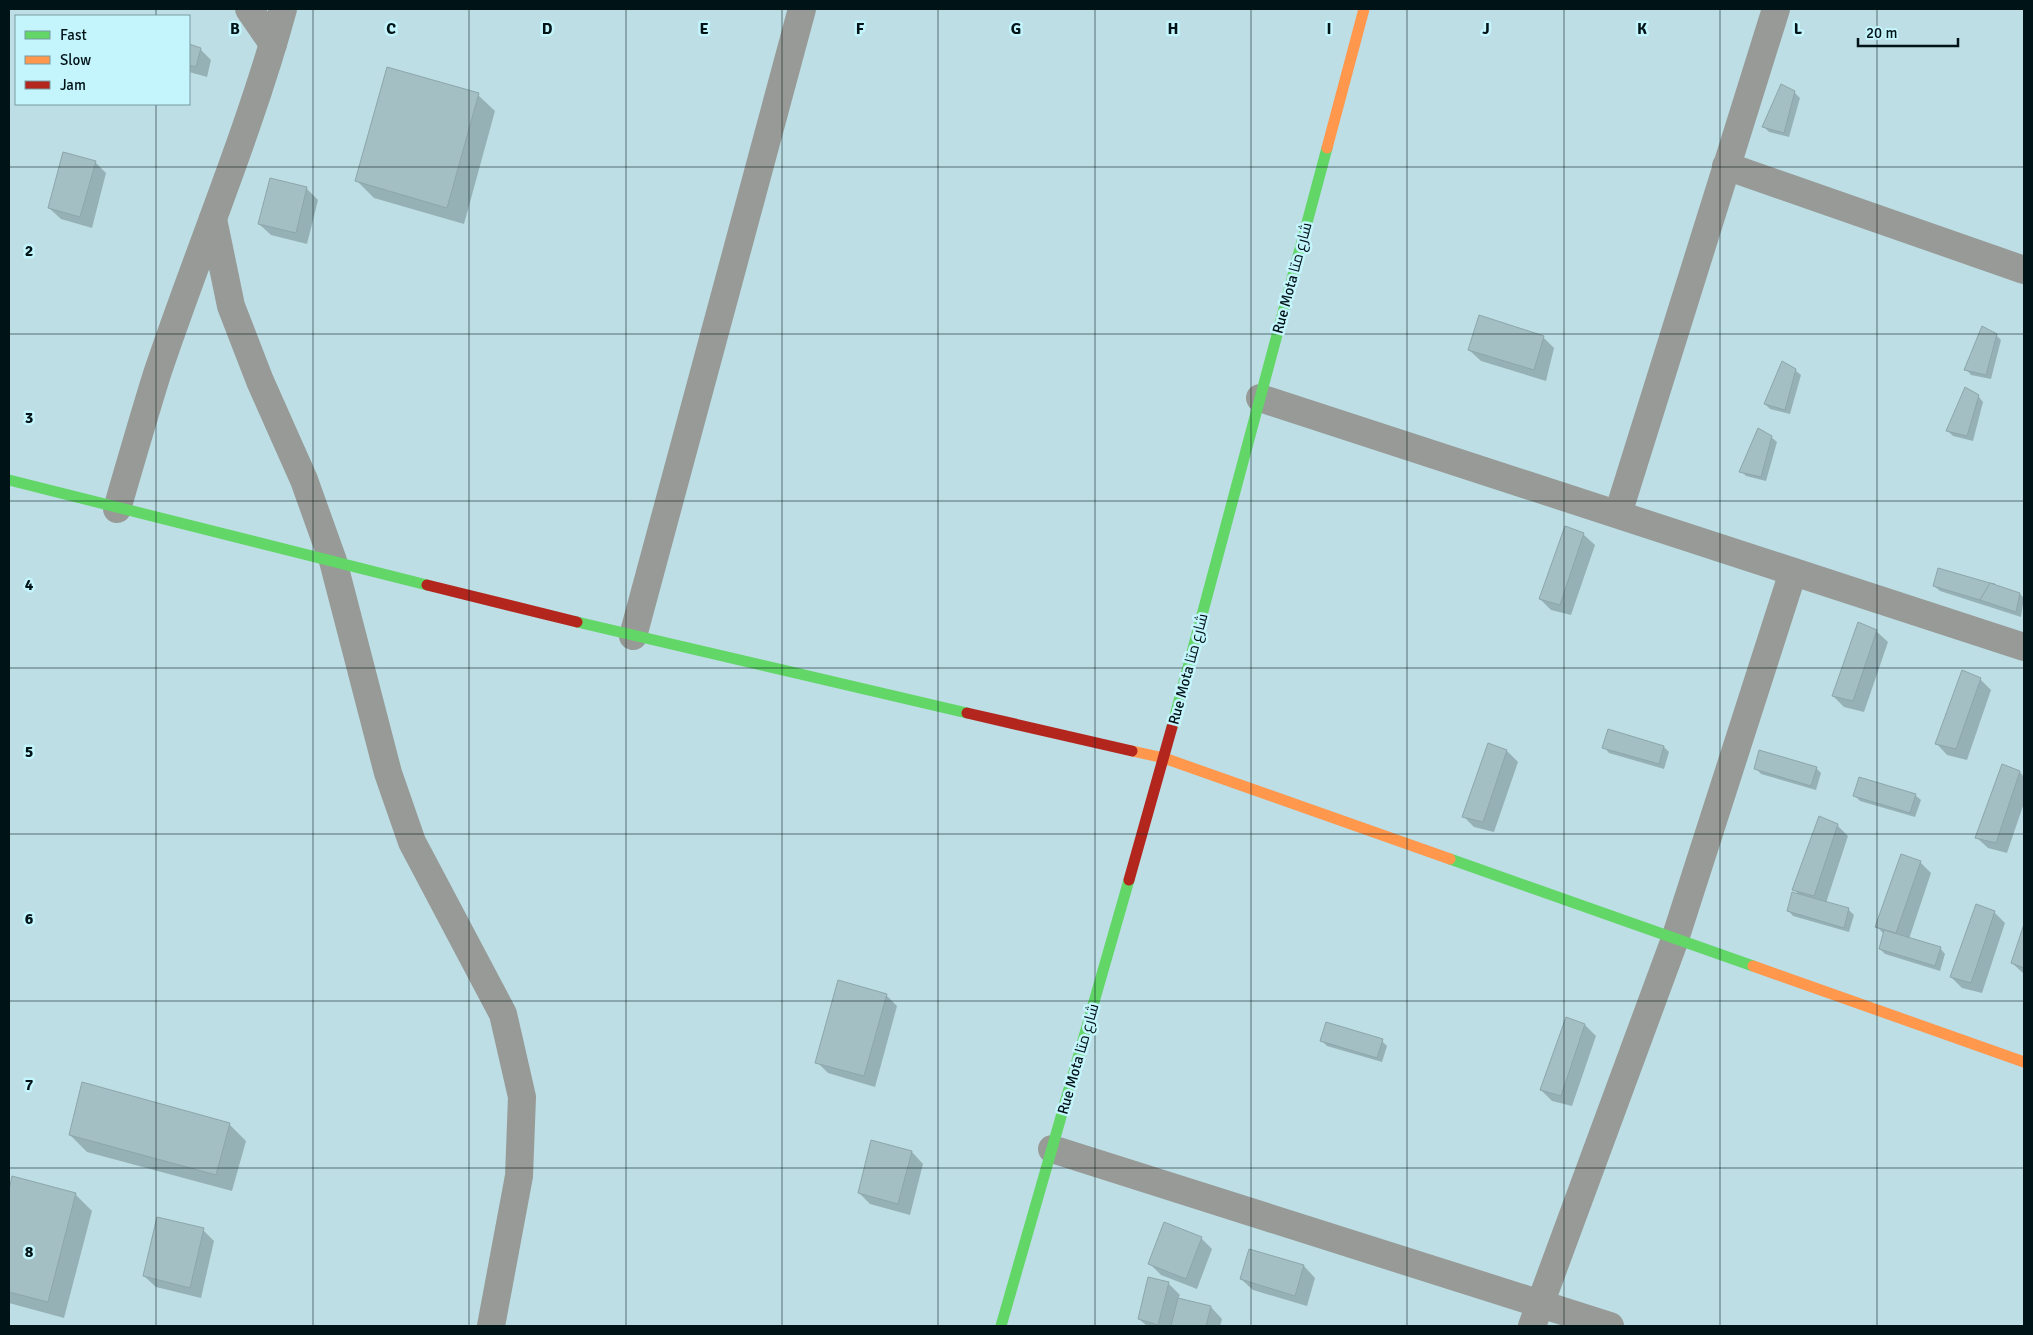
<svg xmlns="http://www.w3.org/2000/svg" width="2033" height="1335" viewBox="0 0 2033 1335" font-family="Signika,Cairo,sans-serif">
  <rect width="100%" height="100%" fill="#bcdee4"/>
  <!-- shadow -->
  <g fill="#0003">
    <path d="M189,46L200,49L211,60L207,77L189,72Z"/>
    <path d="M1794,92L1800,98L1789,137L1769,132L1764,127Z"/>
    <path d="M478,95L495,111L464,224L374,198L357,181Z"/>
    <path d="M95,162L106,173L92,228L61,219L49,208Z"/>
    <path d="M307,189L318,200L307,244L271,235L259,224Z"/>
    <path d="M1996,335L2001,340L1991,379L1971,375L1966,369Z"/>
    <path d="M1543,337L1554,348L1546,381L1481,361L1469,350Z"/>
    <path d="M1795,370L1801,375L1790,414L1770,409L1765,404Z"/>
    <path d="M1978,396L1983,402L1973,441L1953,436L1948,431Z"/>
    <path d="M1771,437L1777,442L1766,481L1746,476L1741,471Z"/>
    <path d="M1583,534L1595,545L1571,615L1551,610L1540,599Z"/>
    <path d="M1934,586L2020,594L2024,598L2021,617L1940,591Z"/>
    <path d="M1876,631L1888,642L1864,712L1844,707L1833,696Z"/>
    <path d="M1980,679L1991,690L1967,760L1947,755L1936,743Z"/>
    <path d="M1489,744L1507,751L1518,762L1494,832L1474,827L1463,816Z"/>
    <path d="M1604,747H1664L1669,752L1664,769L1609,753Z"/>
    <path d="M2002,765L2020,772L2024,777V803L2007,853L1988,848L1976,837Z"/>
    <path d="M1756,768H1816L1821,773L1816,790L1761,774Z"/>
    <path d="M1915,795L1921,800L1915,817L1860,801L1855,796Z"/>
    <path d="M1837,825L1848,836L1826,903L1848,909L1854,915L1849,932L1793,916L1788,910L1799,895L1794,889Z"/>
    <path d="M1920,862L1931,873L1909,939L1940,948L1945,954L1940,971L1885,954L1880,949L1884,934L1877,927Z"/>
    <path d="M1994,912L2005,923L1982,993L1962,988L1951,977Z"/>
    <path d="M2024,928V974L2012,963Z"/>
    <path d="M886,995L897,1006L875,1087L828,1073L817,1062Z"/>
    <path d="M1585,1025L1596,1036L1572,1106L1552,1101L1541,1090Z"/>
    <path d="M1322,1041H1382L1387,1046L1382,1062L1327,1046Z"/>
    <path d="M229,1124L246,1141L232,1191L87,1152L70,1135Z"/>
    <path d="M872,1142L912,1152L923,1164L910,1215L870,1204L859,1193Z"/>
    <path d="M13,1177L75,1194L92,1211L64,1318L9,1303V1195Z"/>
    <path d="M203,1230L214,1241L201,1298L156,1287L144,1276Z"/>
    <path d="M1201,1238L1212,1249L1197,1289L1161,1275L1150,1264Z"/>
    <path d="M1304,1266L1315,1278L1307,1306L1253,1290L1241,1279Z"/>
    <path d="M1168,1283L1180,1295L1178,1299L1211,1307L1222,1319L1220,1326H1147L1139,1319Z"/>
  </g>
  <!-- building -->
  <g fill="#a4bfc3" stroke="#8ca6ab">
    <path d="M189,44L201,48L196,67L189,65Z"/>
    <path d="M387,67L479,93L447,208L355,181Z"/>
    <path d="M1781,84L1795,91L1784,133L1762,127Z"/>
    <path d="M63,152L96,161L80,217L48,208Z"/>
    <path d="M270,178L307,187L296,233L258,224Z"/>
    <path d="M1479,315L1544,336L1534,370L1468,350Z"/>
    <path d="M1982,326L1997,334L1986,375L1964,370Z"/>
    <path d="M1782,361L1796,369L1785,410L1764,404Z"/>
    <path d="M1965,387L1979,395L1967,436L1946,431Z"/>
    <path d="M1758,428L1772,436L1761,477L1739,472Z"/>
    <path d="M1565,526L1584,533L1560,605L1539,599Z"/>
    <path d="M1938,568L1990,583L1995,584L1980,600L1933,586Z"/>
    <path d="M1990,583L2020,593L2016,612L1980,600Z"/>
    <path d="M1858,622L1877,630L1853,701L1832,696Z"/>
    <path d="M1962,670L1981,678L1956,749L1935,744Z"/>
    <path d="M1608,729L1664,746L1659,764L1602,748Z"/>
    <path d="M1488,743L1507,750L1483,822L1462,817Z"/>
    <path d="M1759,750L1817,767L1811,786L1754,769Z"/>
    <path d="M2002,764L2020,771L1996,843L1975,838Z"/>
    <path d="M1859,777L1916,794L1910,813L1853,796Z"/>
    <path d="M1819,816L1838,824L1814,896L1792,890Z"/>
    <path d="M1901,854L1921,861L1896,933L1875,927Z"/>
    <path d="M1792,892L1849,908L1844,928L1787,911Z"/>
    <path d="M1976,904L1995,911L1971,983L1950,977Z"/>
    <path d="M2024,924V968L2011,963Z"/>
    <path d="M1884,930L1941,947L1935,966L1879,949Z"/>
    <path d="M838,980L887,994L864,1076L815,1063Z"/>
    <path d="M1566,1017L1585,1024L1561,1096L1540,1090Z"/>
    <path d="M1326,1022L1383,1039L1377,1058L1320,1041Z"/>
    <path d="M82,1082L230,1123L216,1175L69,1135Z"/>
    <path d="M871,1140L912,1151L898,1204L858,1193Z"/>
    <path d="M12,1176L76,1193L48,1302L9,1292V1190Z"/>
    <path d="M157,1217L204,1228L190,1288L143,1276Z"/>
    <path d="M1164,1222L1202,1237L1186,1279L1148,1264Z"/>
    <path d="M1249,1249L1304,1265L1295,1296L1240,1279Z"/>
    <path d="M1148,1277L1169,1282L1158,1325L1138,1319Z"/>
    <path d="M1178,1298L1211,1306L1206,1326H1171Z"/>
  </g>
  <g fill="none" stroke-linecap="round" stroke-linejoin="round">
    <!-- street -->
    <g stroke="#979a96" stroke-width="28">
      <path d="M249,9L273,44"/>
      <path d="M1726,166L2024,270"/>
      <path d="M213,219L231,306L260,381L304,480L333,561L388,773L412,842L503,1014L522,1097L519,1176L491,1326"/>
      <path d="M1260,398L2024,647"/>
      <path d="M117,509C130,464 143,419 157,374C198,252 249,133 283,9"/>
      <path d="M1618,514L1776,9"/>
      <path d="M633,636L802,9"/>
      <path d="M1052,1149L1610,1326"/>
      <path d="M1532,1326L1675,939L1793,572"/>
    </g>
    <!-- fast -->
    <g stroke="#63d668" stroke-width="11">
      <path d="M9,480L427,585"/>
      <path d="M577,622L967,713"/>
      <path d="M1172,727L1327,148"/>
      <path d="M1450,859L1753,966"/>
      <path d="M1001,1326L1129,880"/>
    </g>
    <!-- slow -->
    <g stroke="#ff974d" stroke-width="11">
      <path d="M1327,148L1364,9"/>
      <path d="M1132,751L1164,758L1450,859"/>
      <path d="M1753,966L2024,1062"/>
    </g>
    <!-- jam -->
    <g stroke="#b3261e" stroke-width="11">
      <path d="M427,585L577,622"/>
      <path d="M967,713L1132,751"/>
      <path d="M1129,880L1172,727"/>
    </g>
  </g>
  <!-- grid -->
  <path fill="none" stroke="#001317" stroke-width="1" stroke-opacity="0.55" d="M156,9V16M313,9V1326M469,9V1326M626,9V1326M782,9V1326M938,9V1326M1095,9V1326M1251,9V1326M1407,9V1326M1564,9V1326M1720,9V1326M1877,9V1326M156,104V1326M9,167H2024M9,334H2024M9,501H2024M9,668H2024M9,834H2024M9,1001H2024M9,1168H2024"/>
  <g text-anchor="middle" stroke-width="5" stroke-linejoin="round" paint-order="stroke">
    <!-- street labels -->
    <g font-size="15" fill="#001317" stroke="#c4f5fd">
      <text transform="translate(1292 278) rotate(-75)" y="5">Rue Mota شارع متا</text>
      <text transform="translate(1188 669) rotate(-75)" y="5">Rue Mota شارع متا</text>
      <text transform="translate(1078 1059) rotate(-74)" y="5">Rue Mota شارع متا</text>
    </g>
  </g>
  <g font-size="16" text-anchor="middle" font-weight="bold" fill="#001317" stroke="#c4f5fd" stroke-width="5" stroke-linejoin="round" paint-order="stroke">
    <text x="235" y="34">B</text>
    <text x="391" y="34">C</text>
    <text x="547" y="34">D</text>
    <text x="704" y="34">E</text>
    <text x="860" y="34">F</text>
    <text x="1016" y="34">G</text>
    <text x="1173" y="34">H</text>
    <text x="1329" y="34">I</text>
    <text x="1486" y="34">J</text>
    <text x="1642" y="34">K</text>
    <text x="1798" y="34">L</text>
    <text x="29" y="256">2</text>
    <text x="29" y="423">3</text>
    <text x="29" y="590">4</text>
    <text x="29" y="757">5</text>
    <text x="29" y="924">6</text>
    <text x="29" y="1090">7</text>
    <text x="29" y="1257">8</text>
  </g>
  <!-- border -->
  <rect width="2033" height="1335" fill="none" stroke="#001317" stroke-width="20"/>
  <!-- legend -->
  <rect x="15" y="15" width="175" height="90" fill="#c4f5fd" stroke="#769ba1"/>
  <rect x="25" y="31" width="25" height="8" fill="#63d668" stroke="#769ba1"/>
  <text x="60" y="40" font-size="15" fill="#001317">Fast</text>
  <rect x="25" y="56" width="25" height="8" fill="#ff974d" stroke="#769ba1"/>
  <text x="60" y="65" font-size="15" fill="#001317">Slow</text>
  <rect x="25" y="81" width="25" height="8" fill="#b3261e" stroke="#769ba1"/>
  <text x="60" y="90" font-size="15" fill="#001317">Jam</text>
  <!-- scale -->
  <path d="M1858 38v8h100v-8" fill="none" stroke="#001317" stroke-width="2.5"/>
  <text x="1866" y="38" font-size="15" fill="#001317" stroke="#c4f5fd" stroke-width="4" paint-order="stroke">20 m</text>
</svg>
